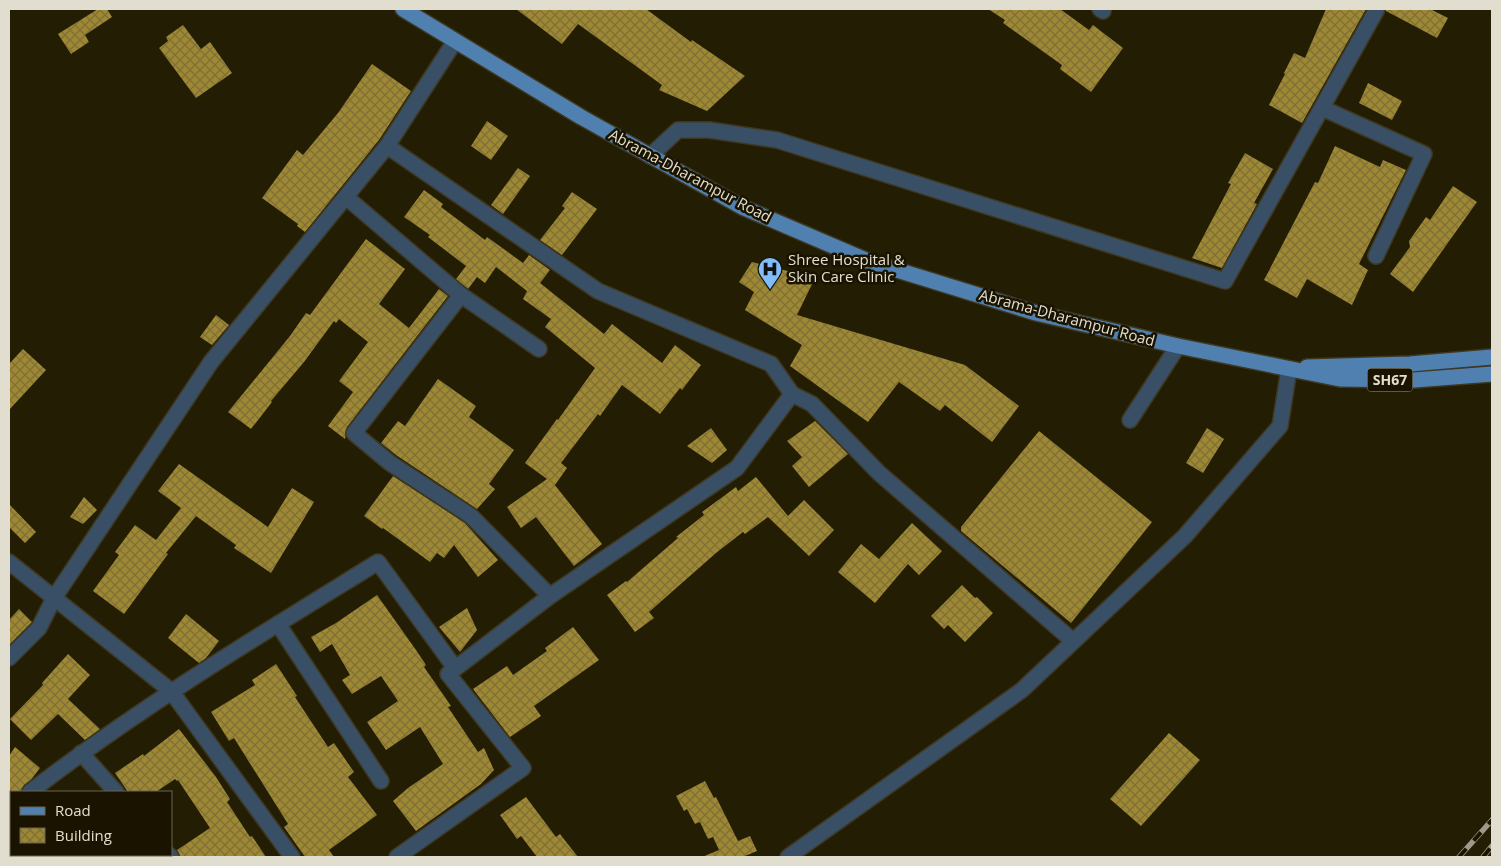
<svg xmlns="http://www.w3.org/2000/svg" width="1501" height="866" viewBox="0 0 1501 866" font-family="'Open Sans',sans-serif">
  <defs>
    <pattern id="building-cross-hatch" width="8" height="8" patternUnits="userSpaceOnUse" patternTransform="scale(1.25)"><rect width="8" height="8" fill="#9e8833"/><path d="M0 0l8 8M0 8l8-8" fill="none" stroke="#7e7037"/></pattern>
  </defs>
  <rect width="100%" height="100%" fill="#231d04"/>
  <!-- building -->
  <g fill="url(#building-cross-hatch)">
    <path d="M98,9H107L112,17L85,35L89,42L71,54L58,34Z"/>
    <path d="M516,9H646L691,42L692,40L745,76L707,111L659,90L662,85L578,24L562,44Z"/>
    <path d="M988,9H1060L1089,30L1093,25L1123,48L1091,92L1060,69L1062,65L1003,23L1005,20Z"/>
    <path d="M1326,9H1366L1302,123L1269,105L1285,74L1284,73L1294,53L1305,58Z"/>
    <path d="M1386,9H1430L1448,18L1437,38L1386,11Z"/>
    <path d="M183,25L201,49L210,42L232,73L196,98L159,48L168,41L166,37Z"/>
    <path d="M372,64L411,91L379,140L305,232L297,226L298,224L262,198L297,150L303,155L338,113Z"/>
    <path d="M1368,83L1402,101L1392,120L1359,103Z"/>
    <path d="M487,121L508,136L491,160L471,146Z"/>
    <path d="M1335,146L1380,167L1383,160L1406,170L1359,264L1368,270L1352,305L1307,279L1297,298L1264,280L1315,182L1318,183Z"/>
    <path d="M1245,153L1273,169L1254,203L1257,204L1222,268L1192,258L1231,184L1228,183Z"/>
    <path d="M518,168L530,176L503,214L491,205Z"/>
    <path d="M1453,186L1477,202L1413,292L1390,274L1410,247L1409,241L1426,217L1430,220Z"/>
    <path d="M424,190L443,204L441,207L485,240L487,237L523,263L529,255L550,270L540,283L604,334L612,324L662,363L675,345L701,365L682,390L680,388L660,414L622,385L600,416L598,414L561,463L567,468L555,485L554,484L602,544L574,566L536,517L521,528L507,507L547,479L525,463L557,419L558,420L595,368L545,327L551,319L523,299L527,291L496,267L485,283L477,277L468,289L456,279L466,266L428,237L430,235L404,217Z"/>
    <path d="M572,192L597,209L562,255L540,240L565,208L562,206Z"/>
    <path d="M366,239L405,269L379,304L409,328L439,289L448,296L347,427L345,439L328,426L353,392L339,381L368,342L339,319L336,323L334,321L304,362L271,401L272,402L251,429L228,412L290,336L306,313L310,315Z"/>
    <path d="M752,262L815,278L797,315L965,365L1019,406L992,442L945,405L940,411L899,382L868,422L790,366L802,345L745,310L754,292L739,282Z"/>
    <path d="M216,315L229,325L212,345L200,337Z"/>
    <path d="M23,349L46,370L9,410V364Z"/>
    <path d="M438,379L476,406L469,417L514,450L489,484L495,489L477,509L396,455L381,443L398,421L405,426Z"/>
    <path d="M815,421L848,454L809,487L792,466L802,457L787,441Z"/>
    <path d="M711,428L727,450L712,463L687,446Z"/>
    <path d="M1207,428L1224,439L1203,473L1186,463Z"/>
    <path d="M1039,431L1152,522L1071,623L961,531V527Z"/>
    <path d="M179,464L268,527L292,488L314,502L271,573L234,548L236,545L196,516L166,553L168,554L124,614L93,591L119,555L115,552L135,525L156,540L181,508L158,491Z"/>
    <path d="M393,476L465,523L498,560L478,577L454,545L444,558L437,553L430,562L383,528L382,529L364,516Z"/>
    <path d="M756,477L788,516L804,500L834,530L809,556L768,517L745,534L743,532L716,553L649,612L654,618L635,632L607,595L626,581L627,582L678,538L676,537L704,515L702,512L736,487L738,491Z"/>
    <path d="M84,497L97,510L83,524L70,517Z"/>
    <path d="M9,504L36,532L25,543L9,527Z"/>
    <path d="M912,523L942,551L919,575L908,564L875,603L838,572L861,544L879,559Z"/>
    <path d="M962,585L975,598L977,597L993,613L965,642L948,625L944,629L931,616Z"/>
    <path d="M377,595L416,650L426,665L424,667L451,706L448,707L478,752L484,748L494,770L481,784L416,831L393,801L408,788L443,764L420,727L386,750L367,722L398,701L381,676L352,694L342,680L350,675L332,644L320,652L311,637L336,623Z"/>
    <path d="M467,608L477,630L460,652L439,627Z"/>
    <path d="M19,609L32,622L9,645V620Z"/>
    <path d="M186,614L219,641L206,658L199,663L168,638Z"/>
    <path d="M573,627L599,660L534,706L541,716L510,737L473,689L507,666L513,675L547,651L545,648Z"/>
    <path d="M68,654L90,675L68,699L100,729L85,740L58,714L31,740L10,719L43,685L42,683Z"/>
    <path d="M276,664L297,696L295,697L328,747L334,743L354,772L348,777L377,815L329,850L334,857H305L284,827L288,824L234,738L229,741L211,712L255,685L252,680Z"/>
    <path d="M179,729L216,777L230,799L227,802L250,837L252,836L266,857H180L177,850L210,828L178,780L177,781L175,779L156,792H128L115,773L143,754L144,756Z"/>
    <path d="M1169,733L1200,760L1141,826L1110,799Z"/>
    <path d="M15,747L40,768L31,780L24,785L21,792H9V756Z"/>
    <path d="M705,781L714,798L716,797L738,841L750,836L757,851L745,856L746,857H702L719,850L713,837L708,839L700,822L695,824L687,809L684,811L676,796Z"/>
    <path d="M526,797L556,837L560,834L578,857H537L521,836L517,839L500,815Z"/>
  </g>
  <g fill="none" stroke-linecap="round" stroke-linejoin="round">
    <!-- minor casing -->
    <g stroke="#3e3820" stroke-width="18">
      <g id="minor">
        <path d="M1100,9L1103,11"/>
        <path d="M1322,108L1424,154L1376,256"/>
        <path d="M387,146L598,291L771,364L792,394L812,404L879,473L1073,641"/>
        <path d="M650,156L678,130H709L777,140L1225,281L1377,9"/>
        <path d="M346,197L461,295L539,349"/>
        <path d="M461,295L354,433L390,463L471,516L550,596"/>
        <path d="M1130,420L1178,346"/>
        <path d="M9,562L171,691L292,857"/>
        <path d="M278,624L381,781"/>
        <path d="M9,658L39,628L54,598L211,362L387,146L455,41"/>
        <path d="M81,753L116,792"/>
        <path d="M30,792C140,707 260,635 378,562L455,668"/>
        <path d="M9,808L11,806"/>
        <path d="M169,855L171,857"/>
        <path d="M397,857L523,768L448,674L550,596L737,468L792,394"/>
      </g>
    </g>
    <!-- tertiary casing -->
    <g stroke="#3e3820" stroke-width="18">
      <path id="tertiary" d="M788,857L1022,690L1185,536L1280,426L1289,369"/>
    </g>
    <!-- primary casing -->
    <g stroke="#3e3820" stroke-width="18">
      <g id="primary">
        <path d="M403,9L581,117L742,207L868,261L1036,313L1178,346L1340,379L1414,380L1492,374"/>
        <path d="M1307,367L1410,364L1492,357"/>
      </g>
    </g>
    <!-- minor -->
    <use href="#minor" stroke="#384f66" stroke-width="15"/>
    <!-- tertiary -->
    <use href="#tertiary" stroke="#384f66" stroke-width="15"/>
    <!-- primary -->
    <use href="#primary" stroke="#5080b0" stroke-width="15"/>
    <!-- rail casing -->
    <g stroke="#9f9a87" stroke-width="5.5">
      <g id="rail">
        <path d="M1459,857L1492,820"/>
        <path d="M1483,857L1492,846"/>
      </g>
    </g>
    <!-- rail -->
    <use href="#rail" stroke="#1a1300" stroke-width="4" stroke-dasharray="11" stroke-linecap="butt"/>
  </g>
  <!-- icons -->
  <defs>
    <g id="hospital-pin" transform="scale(1.25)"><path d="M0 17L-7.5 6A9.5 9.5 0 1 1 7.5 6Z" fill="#81bdfa" stroke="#1a1300"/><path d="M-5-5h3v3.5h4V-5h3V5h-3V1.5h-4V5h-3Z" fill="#111"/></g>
  </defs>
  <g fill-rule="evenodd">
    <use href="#hospital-pin" x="770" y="269"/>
  </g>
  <g text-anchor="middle" stroke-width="5" stroke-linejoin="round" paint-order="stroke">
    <!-- shield labels -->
    <rect fill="#1a1300" stroke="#a6a191" stroke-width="1" x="1367.5" y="368.5" width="45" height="23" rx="4"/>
    <g font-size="14" font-weight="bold" fill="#e2decf">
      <text x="1390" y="385">SH67</text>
    </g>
    <!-- street labels -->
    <g font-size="15" fill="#e2decf" stroke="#1a1300">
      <text transform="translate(690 176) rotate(28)" y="5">Abrama-Dharampur Road</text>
      <text transform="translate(1067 318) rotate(15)" y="5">Abrama-Dharampur Road</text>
    </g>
    <!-- poi labels -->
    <g font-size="15" fill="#e2decf" stroke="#1a1300" text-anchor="start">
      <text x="788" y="265">Shree Hospital &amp;<tspan x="788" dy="17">Skin Care Clinic</tspan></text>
    </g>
  </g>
  <!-- border -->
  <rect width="1501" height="866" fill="none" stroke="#e2decf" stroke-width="20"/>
  <!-- legend -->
  <rect x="10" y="791" width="162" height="65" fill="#1a1300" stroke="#6a6453"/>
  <rect x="20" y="807" width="25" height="8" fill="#5080b0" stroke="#6a6453"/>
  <text x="55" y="816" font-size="15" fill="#e2decf">Road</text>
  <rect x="20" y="828" width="25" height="15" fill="url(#building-cross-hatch)" stroke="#6a6453"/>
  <text x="55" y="841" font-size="15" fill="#e2decf">Building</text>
</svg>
